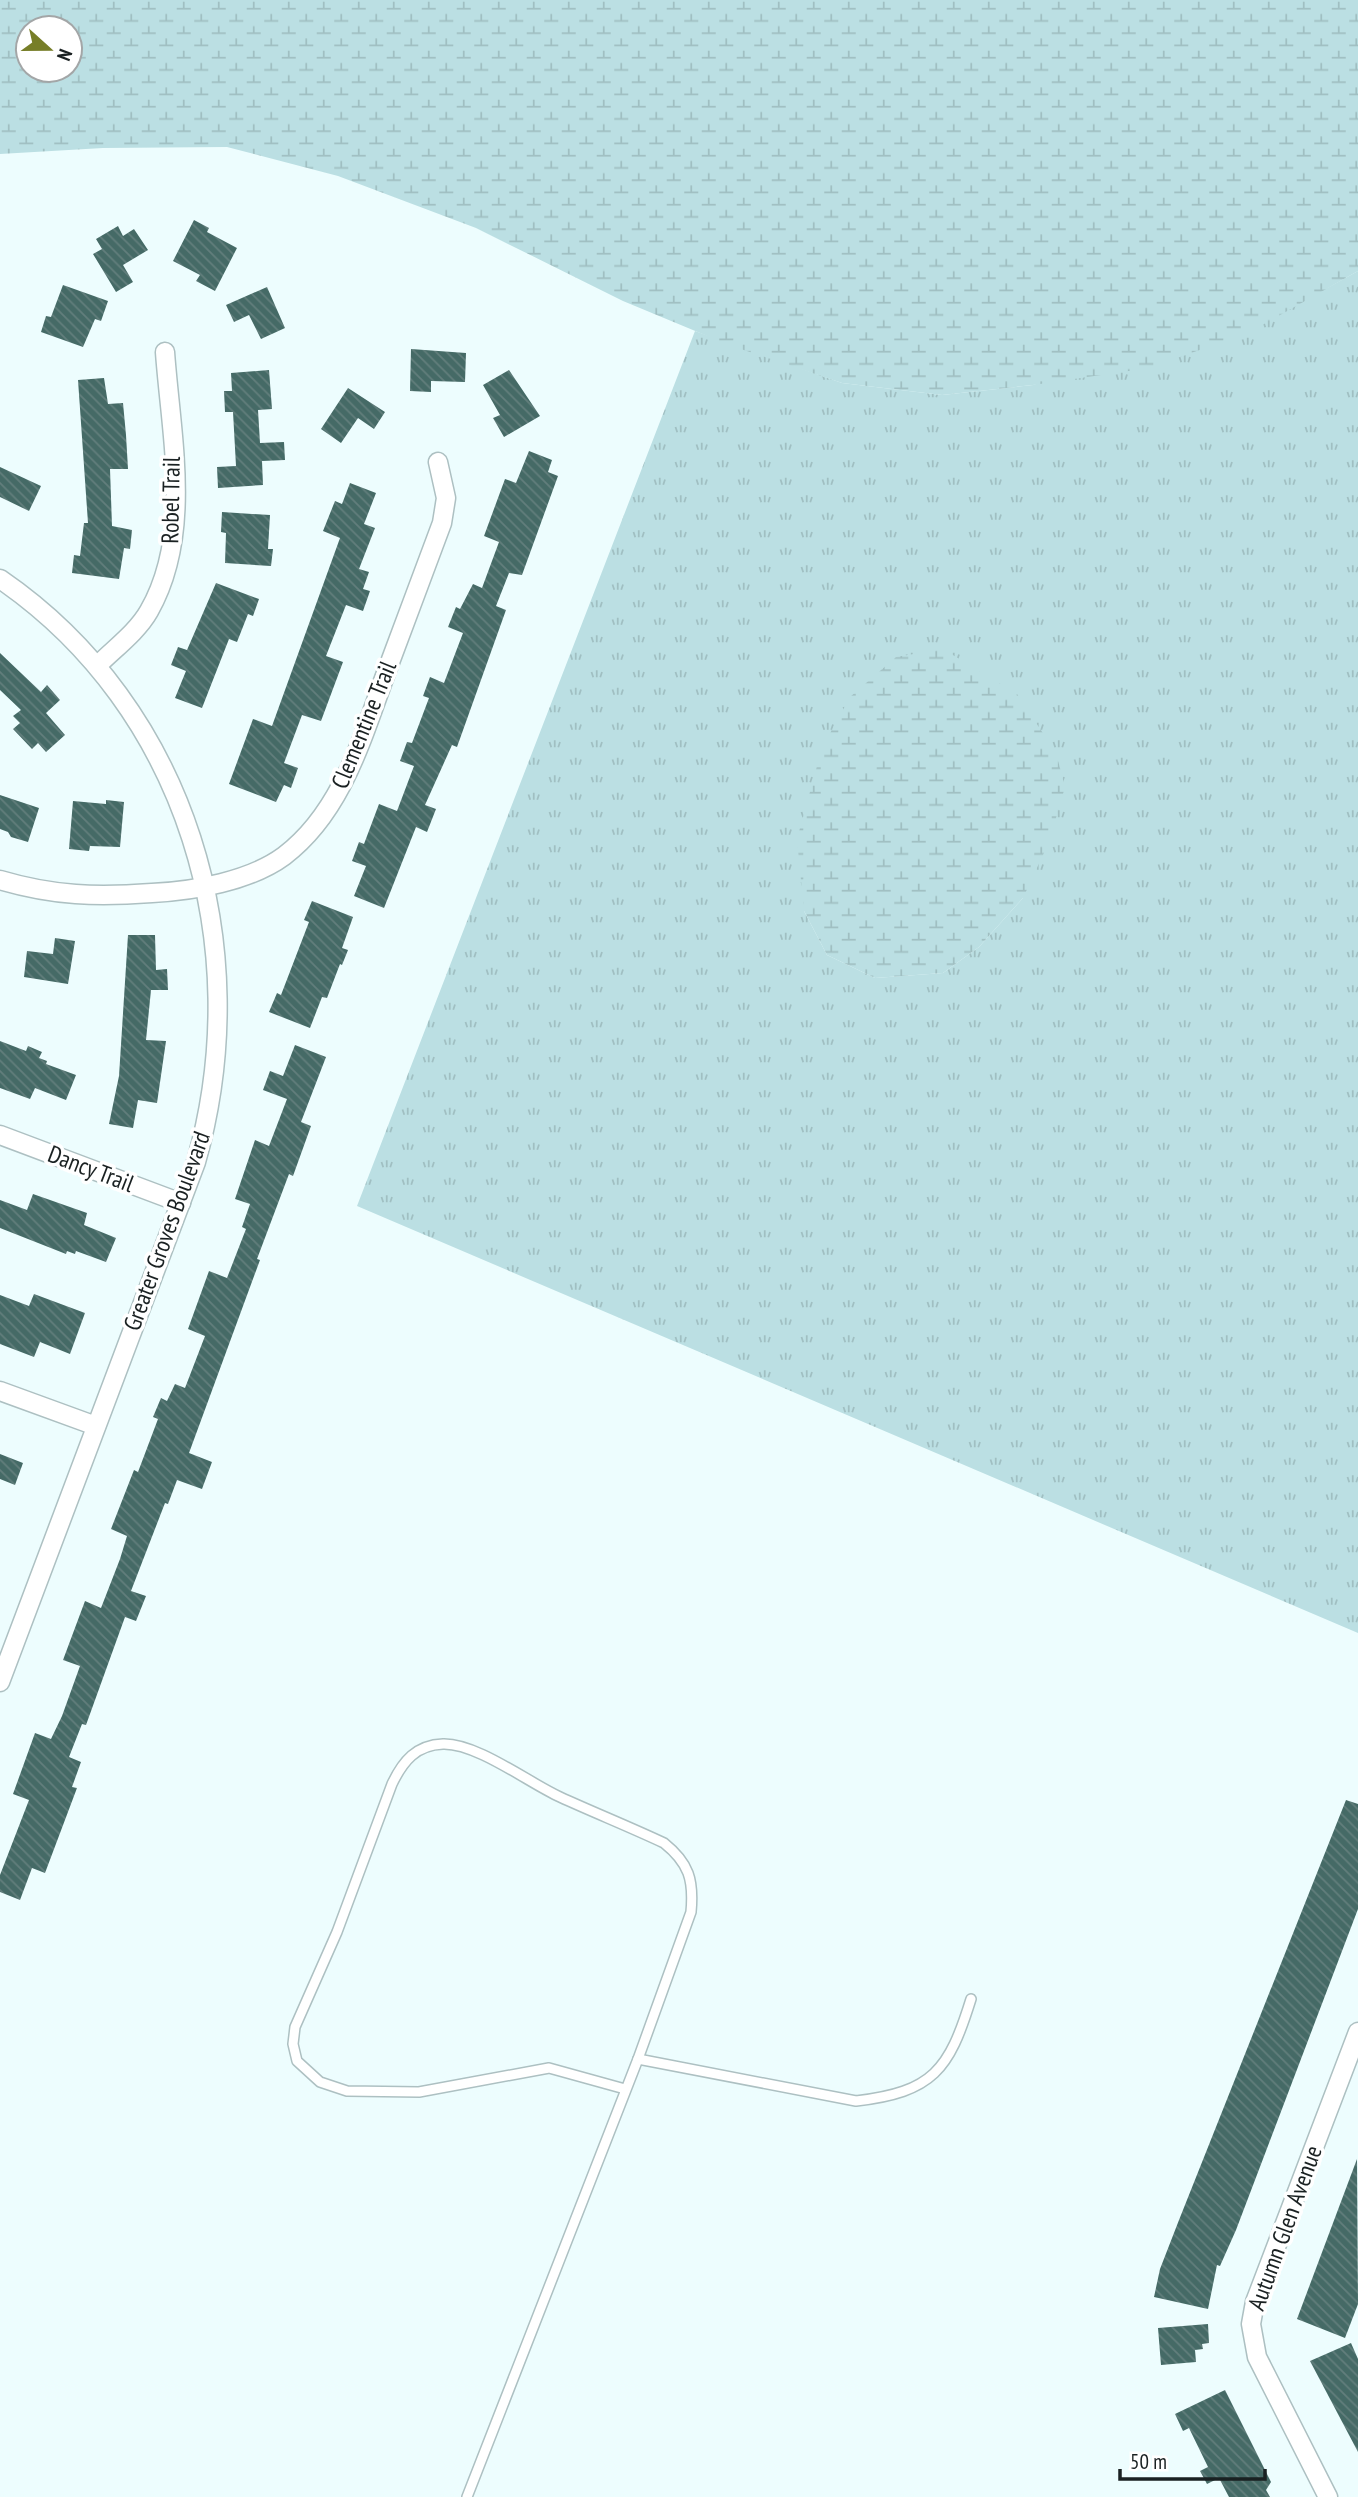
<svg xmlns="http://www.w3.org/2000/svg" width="1358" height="2497" viewBox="0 0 1358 2497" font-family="'PT Sans Narrow',sans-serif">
  <defs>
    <pattern id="grass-tufts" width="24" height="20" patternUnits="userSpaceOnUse" patternTransform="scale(1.75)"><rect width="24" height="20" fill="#bbdfe3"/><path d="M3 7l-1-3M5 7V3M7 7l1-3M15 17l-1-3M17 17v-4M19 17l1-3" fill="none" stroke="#a0bfc2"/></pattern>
    <pattern id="wetland-marsh" width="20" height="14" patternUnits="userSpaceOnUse" patternTransform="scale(1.75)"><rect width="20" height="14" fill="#bbdfe3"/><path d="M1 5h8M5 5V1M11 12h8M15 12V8" fill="none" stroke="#a0bfc2"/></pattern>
    <pattern id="building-back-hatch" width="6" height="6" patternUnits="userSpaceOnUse" patternTransform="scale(1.75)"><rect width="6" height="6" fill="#456a66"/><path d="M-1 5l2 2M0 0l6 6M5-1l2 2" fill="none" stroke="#627e7c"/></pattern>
  </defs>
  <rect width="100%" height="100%" fill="#edfdfe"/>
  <!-- grass -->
  <path fill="url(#grass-tufts)" fill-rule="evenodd" d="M1358,271V1633L357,1206L695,331L842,383L942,395L1033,385L1329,287ZM1023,898L979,947L943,973L875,978L827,955L804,911Z"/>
  <!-- wetland -->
  <g fill="url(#wetland-marsh)" fill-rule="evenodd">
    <path d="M0,0H1358V271L1250,332L1149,368L1033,385L942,395L842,383L729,345L623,301L476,228L338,176L227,147L103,148L0,154ZM28,28H70V70H28Z"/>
    <path d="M943,649L1017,694L1056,753L1065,787L1049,842L1023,898L979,947L943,973L875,978L827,955L804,911L797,839L822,748L850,697L896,657Z"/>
  </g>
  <!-- building -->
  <g fill="url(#building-back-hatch)">
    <path d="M194,220L209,228L207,232L237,248L215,291L196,281L200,275L173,261Z"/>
    <path d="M118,226L123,236L134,229L148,250L123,265L133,282L116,292L93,254L102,249L96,239Z"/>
    <path d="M63,285L108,301L101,321L95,319L83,347L41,332L46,316L51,317Z"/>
    <path d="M267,287L285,328L261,339L249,315L234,322L226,305Z"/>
    <path d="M411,349L466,353L465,382L431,381V392L410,391Z"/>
    <path d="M269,370L272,409L258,410L260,443L284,442L285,460L262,461L263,485L218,488L217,467L236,466L233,412H225L224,391H232L231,373Z"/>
    <path d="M509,370L540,416L504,437L493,418L500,415L483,385Z"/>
    <path d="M104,378L108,404L123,403L126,435L128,469H110L112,526L132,530L130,549L124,548L119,579L72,573L74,555L80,556L84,523H88L78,380Z"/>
    <path d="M348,388L385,412L374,429L358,418L341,443L321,429Z"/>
    <path d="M529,451L552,460L548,472L558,476L522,575L509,573L496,606L506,610L457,747L452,745L425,805L436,809L427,832L416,827L384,908L354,896L366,866L352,861L359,842L364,844L379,804L397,811L414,766L400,761L407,742L412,743L429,698L423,696L430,677L444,683L463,633L448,627L456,607L460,609L473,584L482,588L499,542L484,536L505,479L516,483Z"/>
    <path d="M0,467L41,486L29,511L0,497Z"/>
    <path d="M350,483L376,493L364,524L375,528L359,569L369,572L363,589L370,591L363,611L346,605L326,656L343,662L321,721L302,715L284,763L298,768L291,788L284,785L276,802L229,784L253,719L272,726L340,538L323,531L335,501L342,504Z"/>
    <path d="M222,512L270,515L268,549H273L271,566L225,563L226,533L221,532Z"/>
    <path d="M216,583L259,599L253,616L248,614L237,642L229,639L202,708L175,698L186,671L171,665L178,647L187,650Z"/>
    <path d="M0,653L41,692L47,685L60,700L46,713L65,735L46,752L38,743L32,749L13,729L20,723L13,716L21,710L0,690Z"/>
    <path d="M0,795L39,808L28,842L11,837L8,832L0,829Z"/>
    <path d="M106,800L124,802L120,847L90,846L89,851L69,849L73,801L106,804Z"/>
    <path d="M312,901L353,917L342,948L348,950L342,965L340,964L327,998L322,997L310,1028L269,1012L277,993L281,995L309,922L304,920Z"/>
    <path d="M128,935H155L156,970L167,969L168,990H151L146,1040L166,1041L157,1103L138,1100L133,1128L109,1124L119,1076Z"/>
    <path d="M55,938L75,941L68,984L24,977L27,951L53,954Z"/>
    <path d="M0,1041L26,1051L28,1046L42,1052L39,1058L47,1061L46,1064L76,1075L66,1100L35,1088L30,1099L0,1088Z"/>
    <path d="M295,1045L326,1057L301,1122L311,1126L293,1176L289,1174L257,1259L260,1260L189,1453L212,1462L202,1489L177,1480L168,1504L165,1503L131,1591L146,1596L136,1621L125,1617L86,1725L82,1724L69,1757L81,1762L72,1787L77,1788L45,1873L32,1868L20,1900L0,1892V1875L29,1800L13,1794L35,1733L51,1739L62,1716L80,1666L63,1660L85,1601L101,1608L120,1559L127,1536L111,1529L134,1470L138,1472L158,1419L153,1417L161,1398L167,1401L175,1384L185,1388L205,1336L188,1329L209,1271L227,1278L246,1229L242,1227L250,1204L235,1199L255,1140L269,1146L287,1099L263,1090L270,1071L283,1076Z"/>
    <path d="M33,1194L87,1213L84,1225L116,1238L106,1262L76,1251L75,1254L67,1251L66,1254L0,1228V1200L27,1210Z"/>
    <path d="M34,1294L85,1313L70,1354L40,1342L34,1357L0,1344V1295L29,1306Z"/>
    <path d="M0,1454L23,1463L15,1485L0,1479Z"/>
    <path d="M1346,1800L1358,1804V1909L1236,2230L1220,2266L1217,2265L1208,2309L1154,2297L1160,2269L1179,2220Z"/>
    <path d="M1357,2159L1358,2304L1345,2338L1297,2319Z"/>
    <path d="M1208,2324L1209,2343L1202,2344L1203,2349L1195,2350L1196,2362L1161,2365L1158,2328Z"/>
    <path d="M1351,2343L1358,2359V2452L1310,2361Z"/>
    <path d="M1225,2390L1271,2482L1266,2490L1270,2497H1229L1219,2478L1207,2484L1200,2471L1208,2467L1189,2428L1183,2431L1175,2414Z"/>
  </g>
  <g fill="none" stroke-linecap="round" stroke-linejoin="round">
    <!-- service casing -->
    <g stroke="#adc0c2" stroke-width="12">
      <g id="service">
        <path d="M638,2059L856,2101C933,2092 949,2070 971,1999"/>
        <path d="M467,2497L638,2059L691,1912C694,1880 689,1863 664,1843C630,1827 595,1813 560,1797C529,1783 477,1743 443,1744C416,1745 403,1761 392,1784L337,1932L295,2027L293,2044L297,2061L320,2082L347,2091L419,2092L549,2068L625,2089"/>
      </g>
    </g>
    <!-- minor casing -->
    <g stroke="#adc0c2" stroke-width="21">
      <g id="minor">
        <path d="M0,579C188,708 257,947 196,1162L0,1682"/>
        <path d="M98,665C115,648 137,632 149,611C193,534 171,436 165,352"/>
        <path d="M0,880C54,896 97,897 152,893C194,891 250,881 284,856C342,812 362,738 386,673C405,623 423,573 442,523L446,498L438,462"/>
        <path d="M0,1135L181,1203"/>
        <path d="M0,1391L96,1426"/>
        <path d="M1328,2497L1257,2357L1251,2324L1255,2302L1358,2032"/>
      </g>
    </g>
    <!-- service -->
    <use href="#service" stroke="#fff" stroke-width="9"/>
    <!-- minor -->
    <use href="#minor" stroke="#fff" stroke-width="18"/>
  </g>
  <g text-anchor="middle" stroke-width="7" stroke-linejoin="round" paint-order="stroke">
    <!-- street labels -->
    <g font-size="24" fill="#1a2122" stroke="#fff">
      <text transform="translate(171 500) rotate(-89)" y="8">Robel Trail</text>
      <text transform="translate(364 725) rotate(-68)" y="8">Clementine Trail</text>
      <text transform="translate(91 1169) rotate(21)" y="8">Dancy Trail</text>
      <text transform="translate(167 1231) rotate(-70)" y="8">Greater Groves Boulevard</text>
      <text transform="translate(1285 2228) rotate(-70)" y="8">Autumn Glen Avenue</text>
    </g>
  </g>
  <!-- north arrow -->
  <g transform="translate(49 49) rotate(111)"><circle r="33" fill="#ffffff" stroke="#a3a6a7" stroke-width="2"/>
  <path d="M0-5L12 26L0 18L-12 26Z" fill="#777e28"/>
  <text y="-10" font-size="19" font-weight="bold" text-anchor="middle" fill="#1a2122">N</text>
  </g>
  <!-- scale -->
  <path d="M1120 2469v10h145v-10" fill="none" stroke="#1a2122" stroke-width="3.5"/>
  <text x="1130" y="2469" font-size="21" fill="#1a2122" stroke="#ffffff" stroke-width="5" paint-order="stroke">50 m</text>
</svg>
